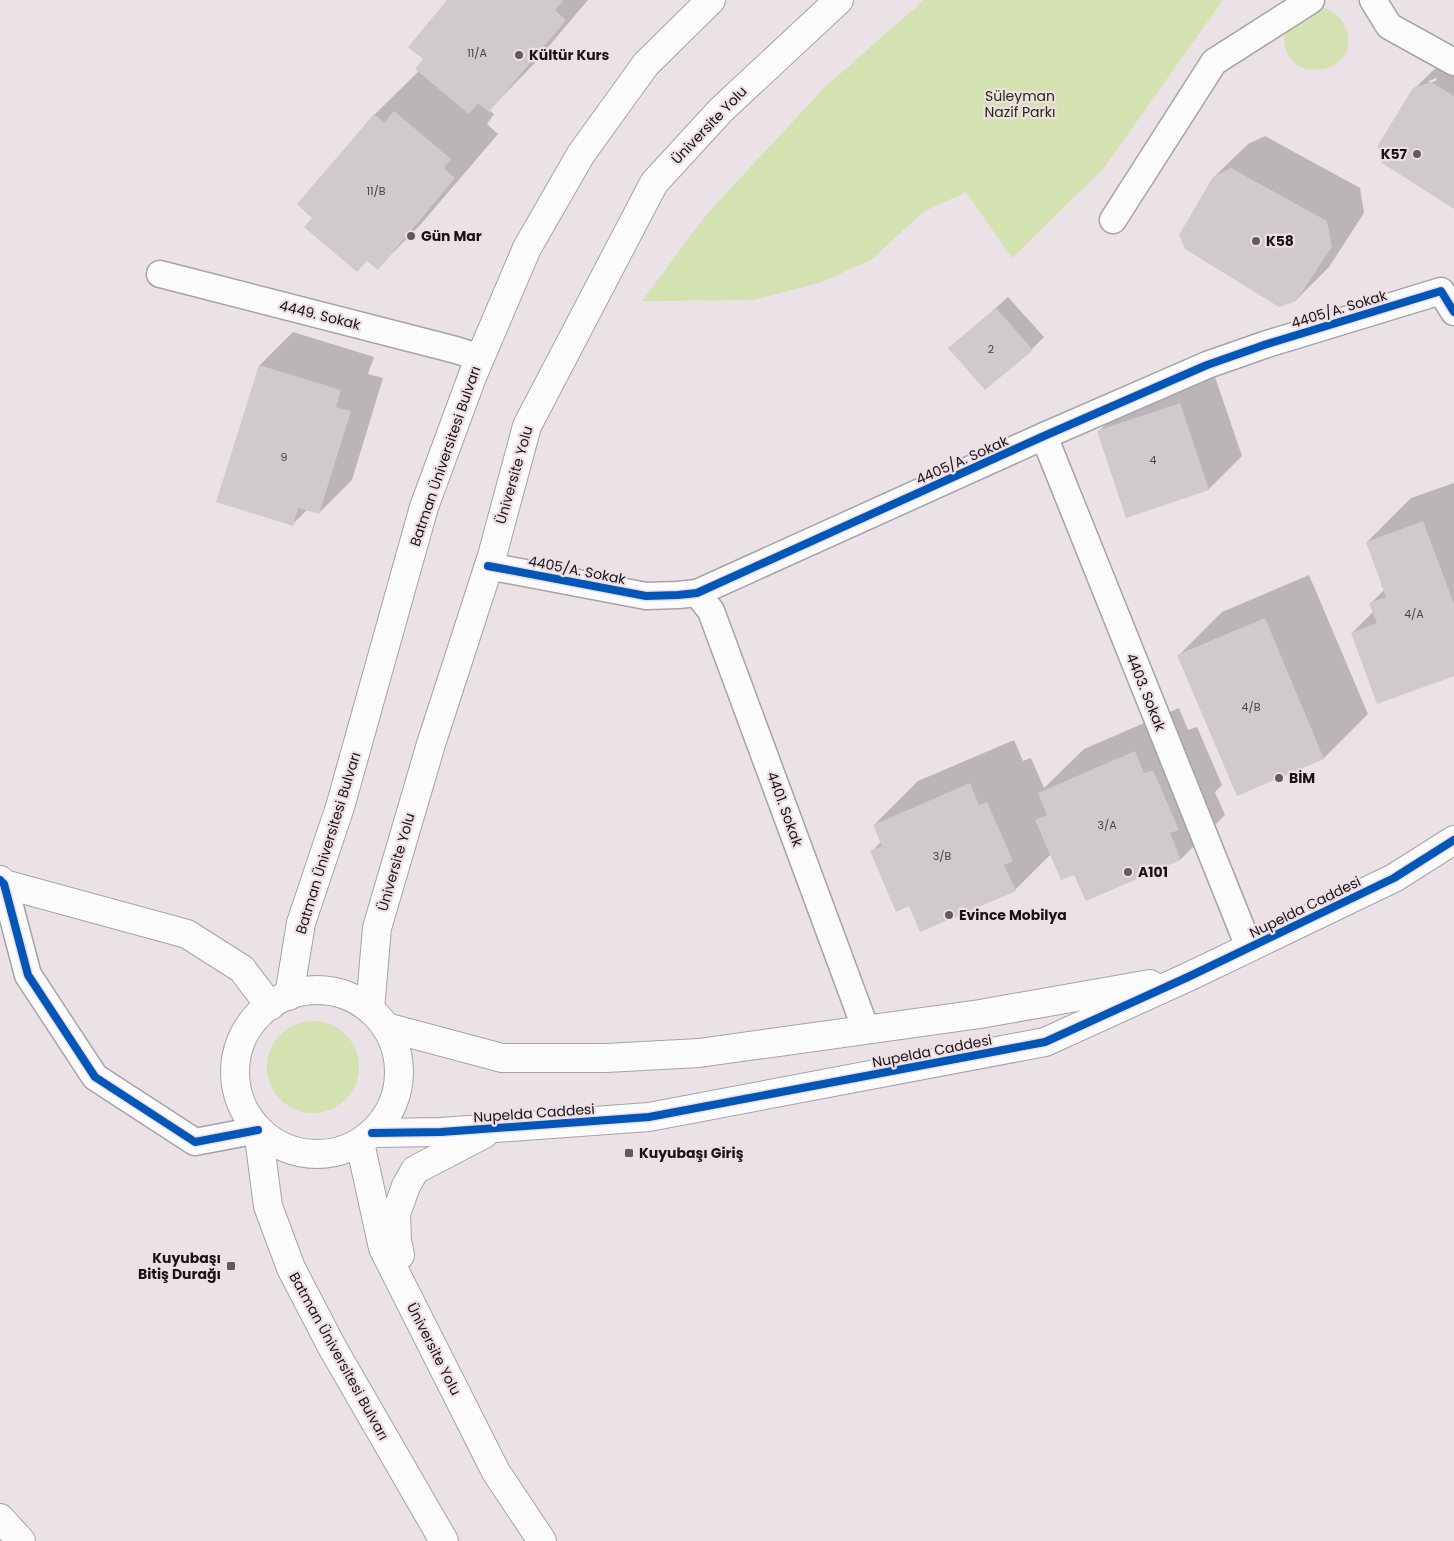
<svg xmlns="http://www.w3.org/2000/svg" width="1454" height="1541" viewBox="0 0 1454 1541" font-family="Poppins,sans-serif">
  <rect width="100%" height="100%" fill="#eae2e7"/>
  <!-- green -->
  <g fill="#d4e1b0">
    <path d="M924,0H1223L1103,169L1012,258L966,192L923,212L871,260L819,283L753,300L642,301L706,215L824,88Z"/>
    <path d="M1320,7C1333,10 1342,17 1347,31C1361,79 1271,89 1286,25Z"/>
    <circle cx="313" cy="1067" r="46"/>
  </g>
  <!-- shadow -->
  <g fill="#0003" fill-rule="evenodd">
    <path d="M449,0H588L532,66L489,110L494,114L487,124L498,134L421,224L378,268L314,218L374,115L419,71Z"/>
    <path d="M1454,53V208L1414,89L1448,56ZM1436,78L1437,80L1429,84V81Z"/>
    <path d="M1265,136L1360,188L1364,213L1329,267L1296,300L1214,177L1248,144Z"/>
    <path d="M1008,297L1044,337L1032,349L950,348Z"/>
    <path d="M293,332L374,357L368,374L383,378L352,480L319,513L308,509L292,525L218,501L260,365Z"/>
    <path d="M1213,371L1242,456L1209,489L1127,516L1099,431L1132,398Z"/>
    <path d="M1454,483V675L1352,633L1374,611L1371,603L1385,589L1367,542L1411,498Z"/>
    <path d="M1309,575L1368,714L1324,758L1237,795L1178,656L1222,612Z"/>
    <path d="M1179,708L1188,730L1197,727L1222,785L1215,792L1225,815L1181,859L1087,899L1075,873L1051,854L1015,890L910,904L871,852L881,842L874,825L918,781L1014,740L1023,761L1031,758L1044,788L1084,749Z"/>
  </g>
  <!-- building -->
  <g fill="#d0cacd">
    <path d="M447,0H561L563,1L555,10L566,20L489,112L478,103L469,114L415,69L423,59L408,47Z"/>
    <path d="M1431,82L1454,96V209L1382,163L1378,145L1413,88Z"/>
    <path d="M394,111L451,159L444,168L455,178L378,270L367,261L357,272L304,227L312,218L297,204L374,114L384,123Z"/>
    <path d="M1231,168L1327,221L1332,247L1296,301L1279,307L1185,249L1179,235L1213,177Z"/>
    <path d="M996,308L1033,350L985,390L948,348Z"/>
    <path d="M259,365L341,390L336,407L351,411L319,514L298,508L293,526L216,502Z"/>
    <path d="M1180,403L1209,490L1126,518L1097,431Z"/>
    <path d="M1423,521L1454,604V676L1377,704L1351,633L1377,623L1369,603L1386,597L1366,542Z"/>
    <path d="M1265,618L1324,759L1237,796L1177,655Z"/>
    <path d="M1135,751L1144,773L1153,770L1179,830L1170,833L1181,860L1086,901L1074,875L1061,880L1035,820L1047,815L1038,793Z"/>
    <path d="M970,783L979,805L987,802L1013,861L1004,865L1016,891L920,932L909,906L896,912L870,851L882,846L873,825Z"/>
  </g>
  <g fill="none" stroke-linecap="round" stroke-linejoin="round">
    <!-- street casing -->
    <g stroke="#a8a2a6" stroke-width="29">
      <g id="street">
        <path d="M1373,0L1389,26L1454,62"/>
        <path d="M1113,220L1214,62L1311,0"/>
        <path d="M160,274L456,350L480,358"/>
        <path d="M1044,436L1249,947"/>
        <path d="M488,566L646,596L678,595L697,593L1044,436L1207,365L1267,344L1441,291L1454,312"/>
        <path d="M697,593L711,611L866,1030"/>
        <path d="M4,884L28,975L95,1077L195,1142L258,1130"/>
      </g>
    </g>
    <!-- secondary casing -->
    <g stroke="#a8a2a6" stroke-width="30">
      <g id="secondary">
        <path d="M0,880L4,884L187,934L242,969L270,1006"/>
        <circle cx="317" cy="1072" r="82"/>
        <path d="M289,996L301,923L340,807L424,507L472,377L527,248L581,154L646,64L711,0"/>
        <path d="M370,1009L377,928L431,744L492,556L527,426L654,183L721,110L839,0"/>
        <path d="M386,1027L502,1058H606L699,1053L980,1014L1150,984"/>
        <path d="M258,1130L268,1206L291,1268L332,1347L444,1541"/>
        <path d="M372,1133L441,1132L649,1117L1045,1042L1188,977L1394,878L1454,840"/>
        <path d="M360,1143L383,1248L496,1472L542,1541"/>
        <path d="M400,1255L397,1241L396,1214L406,1186L415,1170L484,1134"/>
      </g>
    </g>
    <!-- highway casing -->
    <g stroke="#a8a2a6" stroke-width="30">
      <path id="highway" d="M0,1518L21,1541"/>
    </g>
    <!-- street -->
    <use href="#street" stroke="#fcfbfb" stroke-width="26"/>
    <!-- secondary -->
    <use href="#secondary" stroke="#fcfbfb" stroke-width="28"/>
    <!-- highway -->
    <use href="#highway" stroke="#fcfbfb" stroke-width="28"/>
    <!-- cycleway casing -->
    <g stroke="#eedfe7" stroke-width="11">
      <g id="cycleway">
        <path d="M488,566L646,596L678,595L697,593L1044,436L1207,365L1267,344L1441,291L1454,312"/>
        <path d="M0,880L4,884L28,975L95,1077L195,1142L258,1130"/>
        <path d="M372,1133L441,1132L649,1117L1045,1042L1188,977L1394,878L1454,840"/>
      </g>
    </g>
    <!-- cycleway -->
    <use href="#cycleway" stroke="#0057b8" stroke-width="8"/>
  </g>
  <!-- markers -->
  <g fill="#625b5e" stroke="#eedfe7" stroke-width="2">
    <circle cx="519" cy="55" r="5"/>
    <circle cx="1417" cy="154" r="5"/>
    <circle cx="411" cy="236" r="5"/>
    <circle cx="1256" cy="241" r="5"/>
    <circle cx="1279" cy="778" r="5"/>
    <circle cx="1128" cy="872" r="5"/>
    <circle cx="949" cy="915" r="5"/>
    <rect x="624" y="1148" width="10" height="10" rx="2.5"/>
    <rect x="226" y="1261" width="10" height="10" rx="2.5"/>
  </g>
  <g text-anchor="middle" stroke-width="4.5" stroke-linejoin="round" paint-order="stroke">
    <!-- number labels -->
    <g font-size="11" fill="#484345">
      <text x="477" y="57">11/A</text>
      <text x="376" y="195">11/B</text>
      <text x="991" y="353">2</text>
      <text x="284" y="461">9</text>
      <text x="1153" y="464">4</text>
      <text x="1414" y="618">4/A</text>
      <text x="1251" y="711">4/B</text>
      <text x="1107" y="829">3/A</text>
      <text x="942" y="860">3/B</text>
    </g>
    <!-- poi labels -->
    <g font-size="14" font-weight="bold" fill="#181315" stroke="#eedfe7" text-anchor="start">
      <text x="529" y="60">Kültür Kurs</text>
      <text x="1407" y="159" text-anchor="end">K57</text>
      <text x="421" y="241">Gün Mar</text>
      <text x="1266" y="246">K58</text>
      <text x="1289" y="783">BİM</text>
      <text x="1138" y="877">A101</text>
      <text x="959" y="920">Evince Mobilya</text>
      <text x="639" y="1158">Kuyubaşı Giriş</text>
      <text x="221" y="1263" text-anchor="end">Kuyubaşı<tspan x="221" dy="16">Bitiş Durağı</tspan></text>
    </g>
    <!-- park labels -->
    <g font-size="14" fill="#242f07" stroke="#eedfe7">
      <text x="1020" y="101">Süleyman<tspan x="1020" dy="16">Nazif Parkı</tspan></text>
    </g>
    <!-- street labels -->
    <g font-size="14" fill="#181315" stroke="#eedfe7">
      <text transform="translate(709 125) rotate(-46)" y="5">Üniversite Yolu</text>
      <text transform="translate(1339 309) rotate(-17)" y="5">4405/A. Sokak</text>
      <text transform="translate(320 315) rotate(14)" y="5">4449. Sokak</text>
      <text transform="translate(445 456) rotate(-71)" y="5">Batman Üniversitesi Bulvarı</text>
      <text transform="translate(962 460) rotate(-24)" y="5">4405/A. Sokak</text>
      <text transform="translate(514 475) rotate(-74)" y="5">Üniversite Yolu</text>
      <text transform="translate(577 570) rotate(11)" y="5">4405/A. Sokak</text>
      <text transform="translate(1146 692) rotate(68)" y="5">4403. Sokak</text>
      <text transform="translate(785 809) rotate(70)" y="5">4401. Sokak</text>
      <text transform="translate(328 843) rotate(-73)" y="5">Batman Üniversitesi Bulvarı</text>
      <text transform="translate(396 862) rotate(-74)" y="5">Üniversite Yolu</text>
      <text transform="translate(1305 907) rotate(-26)" y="5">Nupelda Caddesi</text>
      <text transform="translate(932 1051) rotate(-11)" y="5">Nupelda Caddesi</text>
      <text transform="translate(534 1113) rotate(-4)" y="5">Nupelda Caddesi</text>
      <text transform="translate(434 1349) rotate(63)" y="5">Üniversite Yolu</text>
      <text transform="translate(339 1356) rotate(61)" y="5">Batman Üniversitesi Bulvarı</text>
    </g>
  </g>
</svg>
